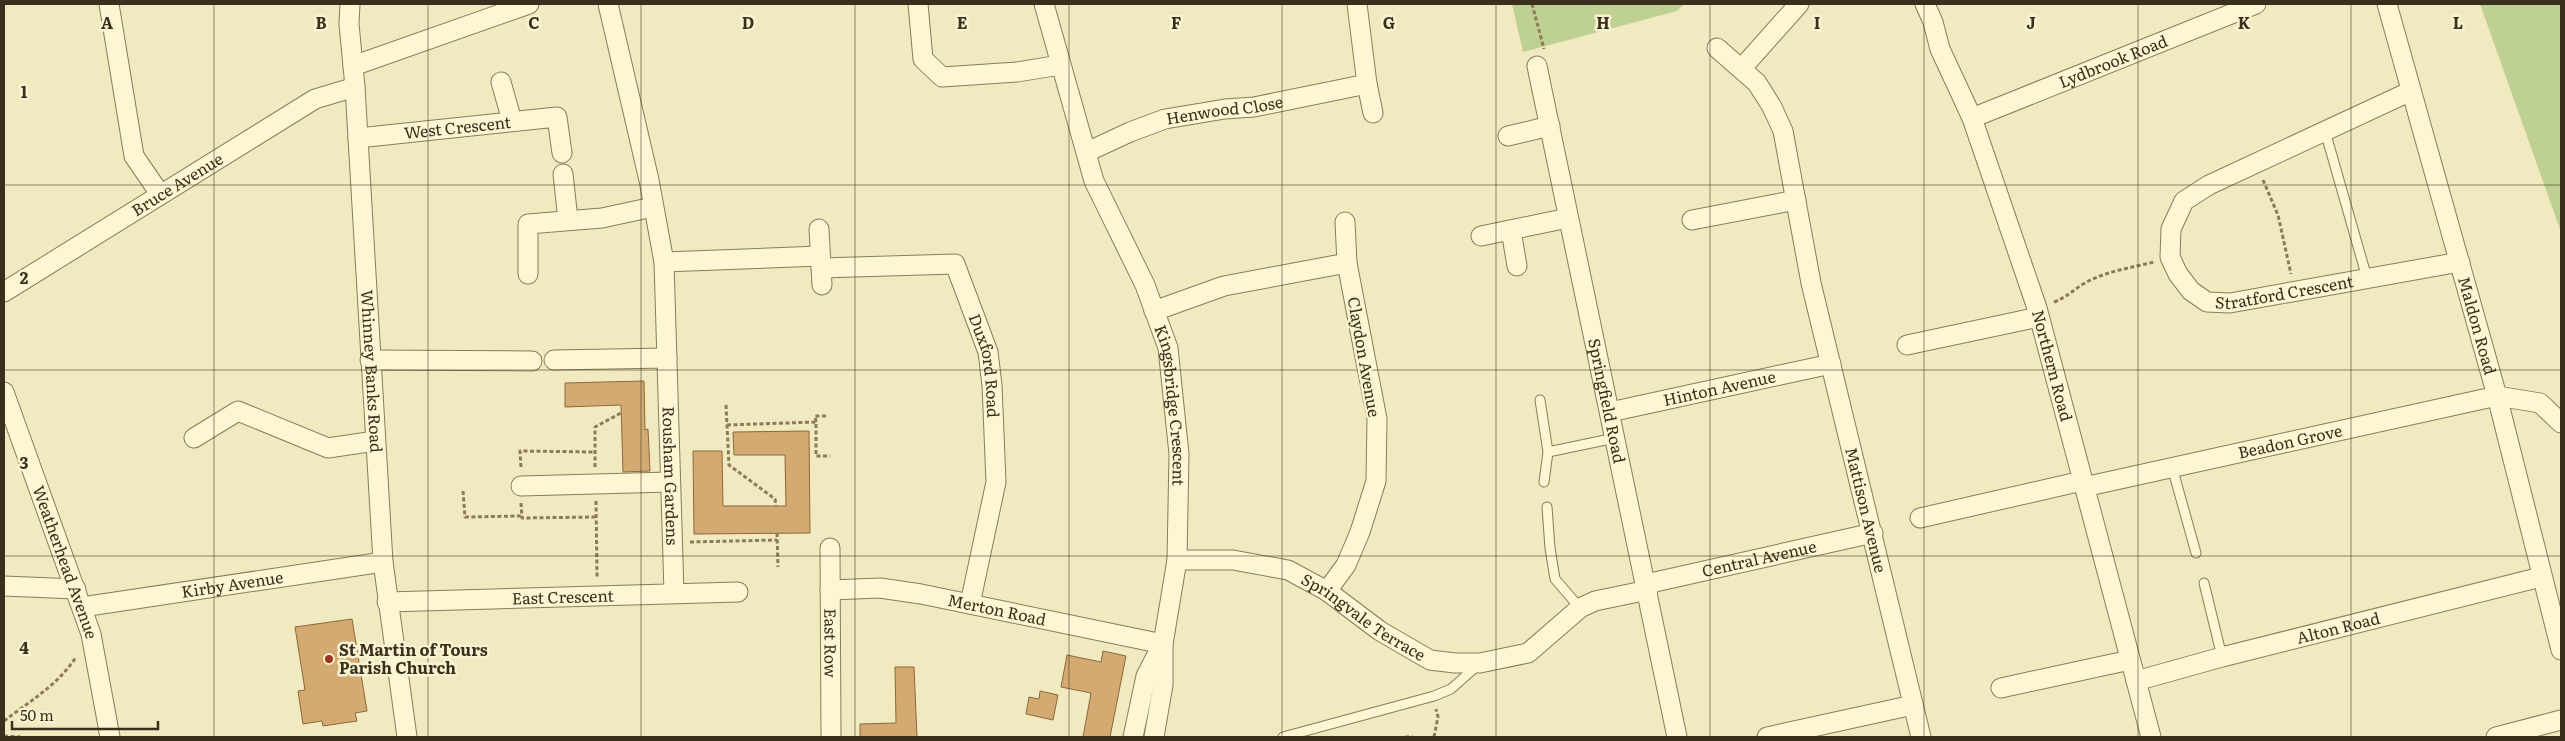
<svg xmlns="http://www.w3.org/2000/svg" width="2565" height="741" viewBox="0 0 2565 741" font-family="Literata,serif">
  <rect width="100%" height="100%" fill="#f1eac0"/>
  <!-- green -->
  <g fill="#bfd093">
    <path d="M1512,4H1684L1677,11L1523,52Z"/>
    <path d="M2480,4H2559L2561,7V232Z"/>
  </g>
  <!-- building -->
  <g fill="#d3aa72" stroke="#8d683a">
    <path d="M644,381L645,430L648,429L650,471L623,472L621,405L565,407V383Z"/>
    <path d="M809,431L810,533L694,534L693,451H722L723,506H786L785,455H734L733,432Z"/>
    <path d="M352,619L367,711L355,713L357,721L323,726L322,721L303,724L298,691L305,690L295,627Z"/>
    <path d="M1103,651L1126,656L1110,737H1083L1091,693L1061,687L1067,655L1101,662Z"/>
    <path d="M895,667H914L917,737H860V724L896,723Z"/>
    <path d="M1040,691L1058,695L1053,720L1026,714L1029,697L1039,699Z"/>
  </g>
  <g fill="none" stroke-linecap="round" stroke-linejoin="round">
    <!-- service casing -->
    <g stroke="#8c7b56" stroke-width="11">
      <g id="service">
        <path d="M2325,131L2367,278"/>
        <path d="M1540,400L1548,452L1615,438"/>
        <path d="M2172,467L2196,553"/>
        <path d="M1544,482L1548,452"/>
        <path d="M1547,507L1550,548L1555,579L1580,608"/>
        <path d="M2204,583L2222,657"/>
        <path d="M1283,737L1434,696L1451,689L1478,665"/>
      </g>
    </g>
    <!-- minor casing -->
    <g stroke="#8c7b56" stroke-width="21">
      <g id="minor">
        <path d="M109,4L134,156L160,194"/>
        <path id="s1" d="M350,4L349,24L355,87L383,562L407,737"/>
        <path id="s2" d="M608,4L649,180L664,262L674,593"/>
        <path d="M918,4L923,59L942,77L1017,72L1060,65"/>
        <path id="s3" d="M1044,4L1094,181L1145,285L1168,348L1179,454L1177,560L1163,644V685L1154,737"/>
        <path d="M1357,4L1367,84L1373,113"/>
        <path id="s4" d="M1925,4L1933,22L1940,49L1972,118L2037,308L2151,737"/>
        <path id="s5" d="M2387,4L2497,396L2561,650"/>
        <path id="s6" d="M1717,48L1757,83L1772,107L1783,131L1811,283L1921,737"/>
        <path d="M353,66L529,4"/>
        <path id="s7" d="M1537,66L1677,737"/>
        <path d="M1742,68L1799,4"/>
        <path d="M501,82L512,121"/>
        <path id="s8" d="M2411,91L2209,185L2184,201L2171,229L2170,257L2178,274L2191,291L2207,302L2230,303L2460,262"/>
        <path id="s9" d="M1972,118L2256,4"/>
        <path d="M1508,136L1550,126"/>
        <path id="s10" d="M358,138L557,117L562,153"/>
        <path id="s11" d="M1087,152L1130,132L1165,119L1225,109L1254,107L1367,84"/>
        <path d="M563,174L568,220"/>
        <path d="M1692,220L1796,200"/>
        <path d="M819,229L822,285"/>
        <path d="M1511,230L1517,266"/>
        <path d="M1481,236L1568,218"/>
        <path d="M664,262L820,256"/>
        <path id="s12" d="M821,268L955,264L988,352L992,385L996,482L970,604"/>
        <path d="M528,274V224L602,218L653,207"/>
        <path id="s13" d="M4,292L315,99L355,87"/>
        <path d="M1154,311L1224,286L1347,263"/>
        <path d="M1907,345L2039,317"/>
        <path d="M370,360L532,361"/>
        <path d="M554,360L667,358"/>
        <path id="s14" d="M4,392L91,634L110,737"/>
        <path id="s15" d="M1610,412L1831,364"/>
        <path d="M194,438L238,411L328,448L375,441"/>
        <path d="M521,486L670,482"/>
        <path id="s16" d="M2084,487L2497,396L2540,403L2561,423"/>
        <path d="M1920,518L2082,481"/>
        <path id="s17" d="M830,548L831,737"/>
        <path id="s18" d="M1177,560H1233L1288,570L1327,591L1380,631L1430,660L1455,663H1480L1528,653L1580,608L1595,601L1648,590"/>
        <path id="s19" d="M1646,584L1873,533"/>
        <path d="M4,586L76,589"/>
        <path id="s20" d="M830,590L880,588L921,594L1163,644"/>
        <path d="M1327,591L1346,565L1360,532L1376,481L1377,419L1347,263L1345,222"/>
        <path id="s21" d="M387,602L738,592"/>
        <path id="s22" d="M82,607L383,562"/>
        <path id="s23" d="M2136,681L2222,657L2541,577"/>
        <path d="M2001,688L2130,660"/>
        <path d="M1133,737L1146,676L1161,647"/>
        <path d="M1767,737L1913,705"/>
        <path d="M2496,737L2561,720"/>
      </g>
    </g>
    <!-- path -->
    <g stroke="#8c7b56" stroke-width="3" stroke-dasharray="4 2.5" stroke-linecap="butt">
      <path d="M1532,4L1544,49"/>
      <path d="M2263,180L2278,215L2291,274"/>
      <path d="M2054,302C2066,297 2070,293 2080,286C2101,272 2130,268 2154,262"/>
      <path d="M726,405L729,465L775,499L776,506"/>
      <path d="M816,422L815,416H828"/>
      <path d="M727,425L816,422V456H830"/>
      <path d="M521,467L520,451L595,452"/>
      <path d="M595,467V427L621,413"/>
      <path d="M463,491L465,517L521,516"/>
      <path d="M596,501L597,577"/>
      <path d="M521,503L522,518L596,517"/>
      <path d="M777,533L778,567"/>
      <path d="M690,542L777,540"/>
      <path d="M4,721C30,701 58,685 76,657"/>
      <path d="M4,736L22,737"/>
      <path d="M1405,737H1413"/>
      <path d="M1434,737L1438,717L1436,709"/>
    </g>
    <!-- service -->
    <use href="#service" stroke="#fcf6d4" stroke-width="9"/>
    <!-- minor -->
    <use href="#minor" stroke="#fcf6d4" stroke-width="19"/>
  </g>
  <!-- grid -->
  <path fill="none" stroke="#3a2f1c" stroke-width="1" stroke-opacity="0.55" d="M214,4V737M428,4V737M641,4V737M855,4V737M1069,4V737M1282,4V737M1496,4V737M1710,4V737M1924,4V737M2138,4V737M2351,4V737M4,185H2561M4,370H2561M4,556H2561"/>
  <!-- markers -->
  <circle fill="#a03421" stroke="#f8f3d0" stroke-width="2" cx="329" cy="659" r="5"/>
  <g text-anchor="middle" stroke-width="5" stroke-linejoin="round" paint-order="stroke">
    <!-- street labels -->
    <g font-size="16" fill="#3a2f1c" stroke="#f8f3d0">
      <text dy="6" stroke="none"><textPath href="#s9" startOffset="152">Lydbrook Road</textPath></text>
      <text dy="6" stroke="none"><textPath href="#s11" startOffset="145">Henwood Close</textPath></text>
      <text dy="6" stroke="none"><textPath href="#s10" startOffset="100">West Crescent</textPath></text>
      <text dy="6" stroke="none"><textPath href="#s13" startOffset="204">Bruce Avenue</textPath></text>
      <text dy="6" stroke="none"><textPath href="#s8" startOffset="449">Stratford Crescent</textPath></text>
      <text dy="6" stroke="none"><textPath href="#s5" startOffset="334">Maldon Road</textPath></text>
      <text transform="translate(1364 357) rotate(80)" y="6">Claydon Avenue</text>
      <text dy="6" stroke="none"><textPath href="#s4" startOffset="384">Northern Road</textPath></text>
      <text dy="6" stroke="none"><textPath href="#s12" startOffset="241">Duxford Road</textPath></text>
      <text dy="6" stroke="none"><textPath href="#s1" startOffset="368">Whinney Banks Road</textPath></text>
      <text dy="6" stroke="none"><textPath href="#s15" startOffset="112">Hinton Avenue</textPath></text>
      <text dy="6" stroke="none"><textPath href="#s7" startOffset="342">Springfield Road</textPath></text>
      <text dy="6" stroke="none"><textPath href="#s3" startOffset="424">Kingsbridge Crescent</textPath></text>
      <text dy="6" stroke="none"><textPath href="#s16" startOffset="211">Beadon Grove</textPath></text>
      <text dy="6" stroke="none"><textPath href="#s2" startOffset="478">Rousham Gardens</textPath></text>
      <text dy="6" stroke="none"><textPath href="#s6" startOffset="496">Mattison Avenue</textPath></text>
      <text dy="6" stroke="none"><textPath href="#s19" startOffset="116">Central Avenue</textPath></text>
      <text dy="6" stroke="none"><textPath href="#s14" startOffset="181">Weatherhead Avenue</textPath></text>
      <text dy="6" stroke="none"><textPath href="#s22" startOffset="152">Kirby Avenue</textPath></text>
      <text dy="6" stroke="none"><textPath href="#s21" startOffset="176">East Crescent</textPath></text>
      <text dy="6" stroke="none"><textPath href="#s20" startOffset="169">Merton Road</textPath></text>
      <text dy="6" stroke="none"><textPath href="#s18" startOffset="201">Springvale Terrace</textPath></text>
      <text dy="6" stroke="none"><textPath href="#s23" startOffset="209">Alton Road</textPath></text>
      <text dy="6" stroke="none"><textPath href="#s17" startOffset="95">East Row</textPath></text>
    </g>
    <!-- poi labels -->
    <g font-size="16" font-weight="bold" fill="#3a2f1c" stroke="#f8f3d0" text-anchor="start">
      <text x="339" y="656">St Martin of Tours<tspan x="339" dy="18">Parish Church</tspan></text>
    </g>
  </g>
  <g font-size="16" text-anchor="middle" font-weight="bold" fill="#3a2f1c" stroke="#f8f3d0" stroke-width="5" stroke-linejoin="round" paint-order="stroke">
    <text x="107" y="29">A</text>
    <text x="321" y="29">B</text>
    <text x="534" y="29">C</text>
    <text x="748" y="29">D</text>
    <text x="962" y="29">E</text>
    <text x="1176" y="29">F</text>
    <text x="1389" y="29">G</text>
    <text x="1603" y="29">H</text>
    <text x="1817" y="29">I</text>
    <text x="2031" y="29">J</text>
    <text x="2244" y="29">K</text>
    <text x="2458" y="29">L</text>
    <text x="24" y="98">1</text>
    <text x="24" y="284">2</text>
    <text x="24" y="469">3</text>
    <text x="24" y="654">4</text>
  </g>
  <!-- border -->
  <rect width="2565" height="741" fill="none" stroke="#3a2f1c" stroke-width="10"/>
  <!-- scale -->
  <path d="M12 721v8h146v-8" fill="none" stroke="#3a2f1c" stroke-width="2.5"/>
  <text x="20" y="721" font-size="15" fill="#3a2f1c" stroke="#f8f3d0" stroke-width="4" paint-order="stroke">50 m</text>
</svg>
